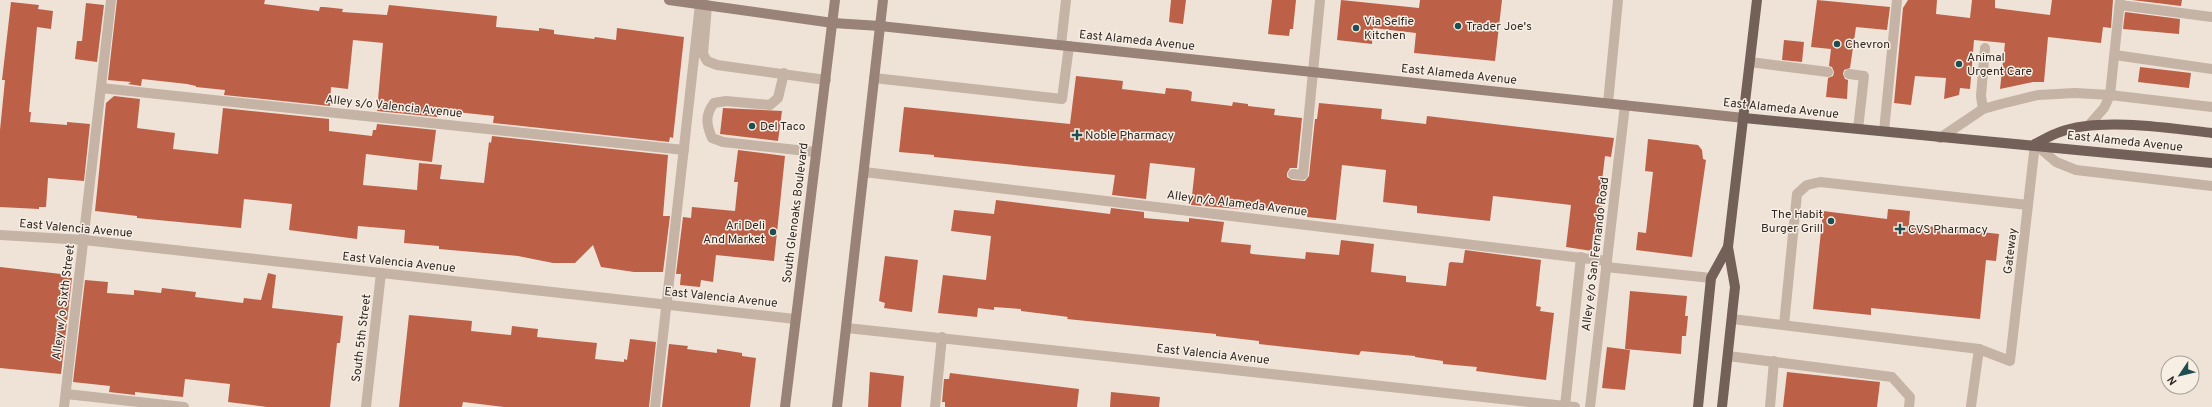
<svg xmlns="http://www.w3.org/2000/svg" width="2212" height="407" viewBox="0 0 2212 407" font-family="Overpass,sans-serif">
  <rect width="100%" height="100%" fill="#efe3d8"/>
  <!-- building -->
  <g fill="#bd6048">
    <path d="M117,0H265L264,4L319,11L320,7H324L343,9L342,12L387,15L389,5L497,16L496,27L539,31V28L554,30V34L594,39L595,37L616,40L617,28L684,37L673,138L670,137L669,142L493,123L494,116L447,111V113L438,112L437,117L377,111L383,43L353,40L348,89L331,87L330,106L224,95L225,90L196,87V86L187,84L142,79L141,86L128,84L131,82L108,80Z"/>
    <path d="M1171,0H1186L1183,24L1169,22Z"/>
    <path d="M1272,0H1296L1293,29H1290L1289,36L1268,34Z"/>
    <path d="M1341,0L1419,8L1420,0H1502L1495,61L1414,53L1416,33L1373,28L1372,44L1337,40Z"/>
    <path d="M1817,0L1890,7L1887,30L1856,27L1850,68L1844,70L1843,74L1845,79L1848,80L1847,99L1826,97L1828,78L1833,76L1834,72L1832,67L1829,66L1831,49L1811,47Z"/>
    <path d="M1908,0H1937L1936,14L1970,18L1972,0H1995V8L2050,15L2052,0H2113L2111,28L2103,27L2101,43L2048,37L2044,82H2033L2000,89L2005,43L1974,40L1970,89L1960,88L1959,95L1944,99L1946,78L1915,76L1911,105L1894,103L1903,8Z"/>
    <path d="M2132,0H2182L2181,6Z"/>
    <path d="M11,2L39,5L38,9L53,11L51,29L37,27L29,112H31L30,122L67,125V122L90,124L84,181L48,178L46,207H39V209L0,207V130L5,80H2Z"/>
    <path d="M86,3L104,5L97,62L75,59L77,41H82Z"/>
    <path d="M2125,12L2180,19L2179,34L2123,29Z"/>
    <path d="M1784,40L1804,42L1802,62L1782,60Z"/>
    <path d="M2140,67L2191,73L2189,88L2138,82Z"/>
    <path d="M1076,76L1123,81L1122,89L1165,94L1166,88L1188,90L1192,92L1191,101L1232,106L1233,102L1248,104V106L1275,109L1274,115L1302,118L1297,168H1290L1287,173V177L1292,180L1305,181L1309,176L1315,119H1317L1319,103L1382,109L1381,119L1426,124L1427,116L1614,138L1611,157L1605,156L1599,206H1602L1599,235L1593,234L1592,251L1566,247L1571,205L1493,196L1490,221L1417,213V206L1383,202L1386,170L1342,165L1336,220L1307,217V213L1264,208V211L1191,205L1195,168L1150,163L1146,199L1112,195L1115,175L934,157V155L899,152L904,107L1070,124Z"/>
    <path d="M114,96L140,99L137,128L175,133L173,149L218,154L223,108L329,119V131L372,136L373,130H376L377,124L436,130L432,162L366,154L363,185L417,190L419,163L442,165L440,179L484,183L489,142L491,143L492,136L668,155L663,216H670L663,272H634L601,267L593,245L575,263H553L518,256L439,249V246L404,243L405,230L358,226L357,239L289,230L292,204L244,199L241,228L137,218V216L95,211L106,103Z"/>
    <path d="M723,108L782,111L778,141L720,134Z"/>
    <path d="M1648,139L1698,145L1702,150L1703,159L1706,160L1692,257L1636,250L1638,232L1646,233L1653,172L1645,171Z"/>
    <path d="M738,150L785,156L774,261L716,255L713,282L701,280L700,287L680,285L681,274H676L683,217L691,218L692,207L735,211L738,182H734Z"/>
    <path d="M996,200L1110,214L1111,208L1144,212V218L1189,222V218L1224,222L1221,242L1251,245L1250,253L1252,254L1305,259L1306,252L1339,255L1341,240L1374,244L1371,272L1406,276V282L1446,286L1449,263L1451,262L1463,263L1465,250L1541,260L1536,306L1541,307L1540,311L1554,313L1546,380L1476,371L1477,367L1443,364V361L1415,357V356L1361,351L1359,355L1259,344V341L1216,336V334L1067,319L1068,317L1061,316L1021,311V309L994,307V310L978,308L977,317L938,313L943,275L986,280L991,236L951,231L954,210L994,214Z"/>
    <path d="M1888,209L1910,211L1909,224L1999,234L1996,261L1986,260L1980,319L1871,308V315L1813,309L1823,211L1887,219Z"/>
    <path d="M885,256L918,260L912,312L884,308L885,303L879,301Z"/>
    <path d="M0,267L61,274V277L72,278L61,374L0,368Z"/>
    <path d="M268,273L276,275L272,308L343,316L340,343H337L330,407H267L228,402L230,384L185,379L183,397L135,392V395L109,392L110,386L73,382L85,280L108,282L107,293L134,295V290L161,293L162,288L196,292L195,297L243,303L244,298L261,300Z"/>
    <path d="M1630,291L1687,296L1685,316H1688L1686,336H1682L1681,354L1625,349Z"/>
    <path d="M409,315L472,321L471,331L511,335L512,326L538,329L537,337L597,343L595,359L624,362V359L627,360L630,339L656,342L649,407H504L463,402L462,407H399Z"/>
    <path d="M669,344L688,346L687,349L717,353V349L742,353V356L756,358L750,407H662Z"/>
    <path d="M1607,347L1630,350L1625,390L1602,388Z"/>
    <path d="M870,372L904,376L901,407H868Z"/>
    <path d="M1787,372L1880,382L1877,407H1783Z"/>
    <path d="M950,373L1079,389L1077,407H945V402H942L944,379H949Z"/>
    <path d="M1111,392L1160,397L1159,407H1110Z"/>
  </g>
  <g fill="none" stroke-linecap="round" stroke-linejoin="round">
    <!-- lane -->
    <g stroke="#c5b3a5" stroke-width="10">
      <path d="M707,5L703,54L707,61L717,65L826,80"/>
      <path d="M2120,5L2212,17"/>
      <path d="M1061,45L1066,0"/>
      <path d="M2115,55L2212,69"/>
      <path d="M1750,62L1828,72"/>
      <path d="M784,73L778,98L770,105L726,101L714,103C705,115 706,124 712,138L723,142L816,152"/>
      <path d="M1849,74L1864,76L1858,129"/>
      <path d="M874,78L1062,99L1069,46"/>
      <path d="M101,88L684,150"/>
      <path d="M2110,95L2120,0"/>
      <path d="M1608,103L1618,0"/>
      <path d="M1983,109L1981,96L1985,48"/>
      <path d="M1884,131L1897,0"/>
      <path d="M864,172L1607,261"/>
      <path d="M1293,174L1303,175L1320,0"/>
      <path d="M1606,267L1711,278"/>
      <path d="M1732,319L1979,349"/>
      <path d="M1784,325L1797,194L1807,185L1820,182L2028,205"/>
      <path d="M1728,356L1892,377L1910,397L1909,407"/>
      <path d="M66,394L184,407"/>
      <path d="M1565,406L1581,257"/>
      <path d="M1971,406L1979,349L2010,361L2035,144"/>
      <path d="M64,407L111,0"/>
      <path d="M655,407L700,4"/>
      <path d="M935,407L942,337"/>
      <path d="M1590,407L1625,105"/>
      <path d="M1770,407L1774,361"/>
    </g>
    <!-- street -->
    <g stroke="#c5b3a5" stroke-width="10">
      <path d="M2089,125L2104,108L2110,95L2212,107"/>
      <path d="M1940,138L1983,109L2001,104L2038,95L2075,93L2110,95"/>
      <path d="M2035,144L2056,162L2076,170L2212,186"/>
      <path d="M0,235L84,240L795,319"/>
      <path d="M847,328L1575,407"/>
      <path d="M366,407L381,273"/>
    </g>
    <!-- secondary -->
    <g stroke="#998277" stroke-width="10">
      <path d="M669,0L833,23L880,26L1744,118"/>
      <path d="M785,407L835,0"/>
      <path d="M837,407L883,0"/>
    </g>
    <!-- primary -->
    <g stroke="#736058" stroke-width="10">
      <path d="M1744,118L2212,163"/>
      <path d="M2035,144C2043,140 2051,135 2060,132C2099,117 2170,128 2212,133"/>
      <path d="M1698,407L1711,278L1728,247"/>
      <path d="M1722,407L1735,287L1728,247L1757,0"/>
    </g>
  </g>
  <!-- markers -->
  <g fill="#1f4e50" stroke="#f7eee4" stroke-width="1.5">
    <circle cx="1458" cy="26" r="4"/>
    <circle cx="1356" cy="28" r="4"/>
    <circle cx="1837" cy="44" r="4"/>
    <circle cx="1959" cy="64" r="4"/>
    <circle cx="752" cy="126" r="4"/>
    <path d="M1075 129h4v4h4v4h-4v4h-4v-4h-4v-4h4z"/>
    <circle cx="1831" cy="221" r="4"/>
    <path d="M1898 223h4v4h4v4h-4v4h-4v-4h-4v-4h4z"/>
    <circle cx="773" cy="232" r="4"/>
  </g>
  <g text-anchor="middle" stroke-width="3" stroke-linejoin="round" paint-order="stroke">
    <!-- poi labels -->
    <g font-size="12" fill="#322926" stroke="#f7eee4" text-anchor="start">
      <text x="1364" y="25">Via Selfie<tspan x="1364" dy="14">Kitchen</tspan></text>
      <text x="1466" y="30">Trader Joe's</text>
      <text x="1845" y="48">Chevron</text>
      <text x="1967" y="61">Animal<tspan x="1967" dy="14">Urgent Care</tspan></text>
      <text x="760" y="130">Del Taco</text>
      <text x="1085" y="139">Noble Pharmacy</text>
      <text x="1823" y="218" text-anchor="end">The Habit<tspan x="1823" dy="14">Burger Grill</tspan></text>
      <text x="765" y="229" text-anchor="end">Ari Deli<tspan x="765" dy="14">And Market</tspan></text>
      <text x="1908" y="233">CVS Pharmacy</text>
    </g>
    <!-- street labels -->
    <g font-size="12" fill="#322926" stroke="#f7eee4">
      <text transform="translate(1137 40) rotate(6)" y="4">East Alameda Avenue</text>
      <text transform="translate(1459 74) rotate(6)" y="4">East Alameda Avenue</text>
      <text transform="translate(394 106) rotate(6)" y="4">Alley s/o Valencia Avenue</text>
      <text transform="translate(1781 108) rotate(6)" y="4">East Alameda Avenue</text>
      <text transform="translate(2125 141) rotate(6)" y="4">East Alameda Avenue</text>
      <text transform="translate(1237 203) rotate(7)" y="4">Alley n/o Alameda Avenue</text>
      <text transform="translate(795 213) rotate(-83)" y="4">South Glenoaks Boulevard</text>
      <text transform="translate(76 228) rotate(5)" y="4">East Valencia Avenue</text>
      <text transform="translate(2010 251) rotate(-83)" y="4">Gateway</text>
      <text transform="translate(1595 254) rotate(-83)" y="4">Alley e/o San Fernando Road</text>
      <text transform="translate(399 262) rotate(6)" y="4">East Valencia Avenue</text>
      <text transform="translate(721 297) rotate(6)" y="4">East Valencia Avenue</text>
      <text transform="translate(63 302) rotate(-83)" y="4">Alley w/o Sixth Street</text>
      <text transform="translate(361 338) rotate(-83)" y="4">South 5th Street</text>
      <text transform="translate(1213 354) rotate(6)" y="4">East Valencia Avenue</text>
    </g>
  </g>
  <!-- north arrow -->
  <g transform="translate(2180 375) rotate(235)"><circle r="19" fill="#f7eee4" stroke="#a89f98"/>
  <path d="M0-3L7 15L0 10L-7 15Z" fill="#1f4e50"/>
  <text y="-6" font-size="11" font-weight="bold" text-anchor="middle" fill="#322926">N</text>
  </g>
</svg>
